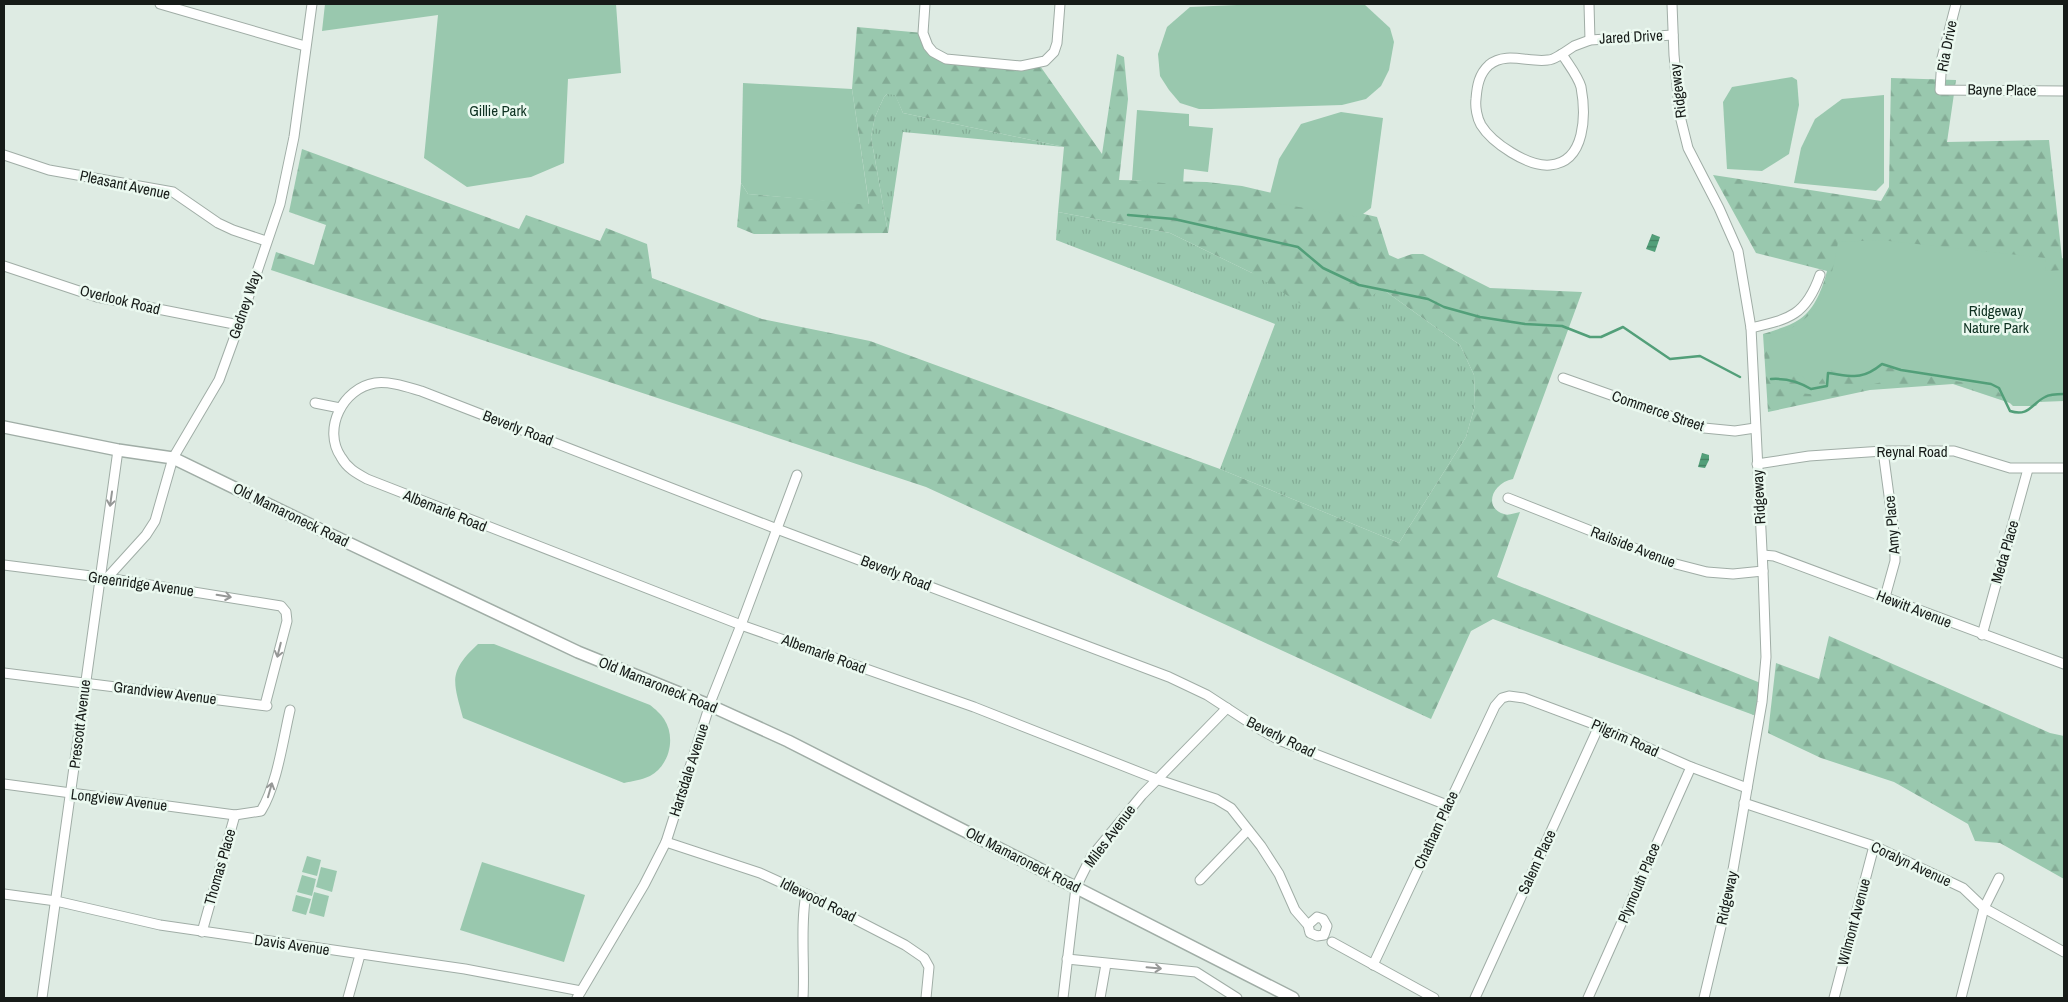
<svg xmlns="http://www.w3.org/2000/svg" width="2068" height="1002" viewBox="0 0 2068 1002" font-family="'Archivo Narrow',sans-serif">
  <defs>
    <pattern id="grass-tufts" width="24" height="20" patternUnits="userSpaceOnUse" patternTransform="scale(1.25)"><rect width="24" height="20" fill="#99c8ae"/><path d="M3 7l-1-3M5 7V3M7 7l1-3M15 17l-1-3M17 17v-4M19 17l1-3" fill="none" stroke="#83ab95"/></pattern>
    <pattern id="forest-firs" width="22" height="20" patternUnits="userSpaceOnUse" patternTransform="scale(1.25)"><rect width="22" height="20" fill="#99c8ae"/><path d="M5 1l3.5 6h-7zM16 11l3.5 6h-7z" fill="#83ab95"/></pattern>
    <pattern id="water-rules" width="6" height="5" patternUnits="userSpaceOnUse" patternTransform="scale(1.25)"><rect width="6" height="5" fill="#529f79"/><path d="M0 2.5h6" fill="none" stroke="#438162"/></pattern>
  </defs>
  <rect width="100%" height="100%" fill="#deebe3"/>
  <!-- grass -->
  <g fill="url(#grass-tufts)">
    <path d="M887,94H895L903,113L1064,147L903,132L888,233L871,137L875,117L884,97Z"/>
    <path d="M1058,212L1170,233L1252,273L1381,288L1460,345L1474,375L1475,405L1466,437L1399,543L1220,469L1275,324L1056,240Z"/>
  </g>
  <!-- forest -->
  <g fill="url(#forest-firs)">
    <path d="M857,27L923,33L938,56L1038,63L1102,154L1117,54L1124,57L1128,99L1119,180L1207,182L1242,186L1377,217L1389,255L1398,259L1412,254H1423L1490,288L1582,292L1513,479C1492,483 1483,508 1504,514C1508,516 1515,513 1520,512L1497,577L1763,684L1759,717L1493,619L1471,631L1431,719L926,487L271,270L276,252L314,265L326,225L289,212L302,149L519,229L526,215L600,241L606,228L647,244L652,278L762,319L870,341L1220,469L1399,543L1466,437L1475,405L1474,375L1460,345L1381,288L1339,328L1252,273L1170,233L1058,212L1064,147L903,113L895,95L887,94L884,97L875,117L871,137L888,233L754,234L737,227L741,183L748,194L869,204L852,89Z"/>
    <path d="M1891,78L1956,80L1947,142L2049,140L2062,258L2064,259V401L2010,403L1953,384L1870,390L1768,412L1763,334C1775,330 1790,326 1800,319C1815,309 1823,287 1827,271L1756,253L1713,175L1881,201L1889,187Z"/>
    <path d="M1829,636L2050,733L2064,736V879L2000,843L1975,841L1968,824L1894,782L1821,758L1768,733L1776,663L1819,679Z"/>
  </g>
  <!-- park -->
  <g fill="#99c8ae">
    <path d="M325,4H616L621,73L568,79L564,163L531,177L467,187L424,158L438,15L322,31Z"/>
    <path d="M1260,4H1364L1390,28L1394,42L1389,70L1381,86L1366,99L1342,105L1211,109H1199L1180,103L1169,90L1160,76L1158,54L1167,27L1190,7Z"/>
    <path d="M1792,77L1797,80L1799,105L1789,154L1762,171L1727,169L1723,102L1732,87Z"/>
    <path d="M743,83L852,89L869,205L748,194L741,183Z"/>
    <path d="M1884,95V183L1876,191L1794,183L1801,148L1815,119L1842,99Z"/>
    <path d="M1137,110L1189,114V126L1213,128L1208,172L1184,169L1183,185L1132,180Z"/>
    <path d="M1341,112L1383,118L1371,208L1359,217L1268,202L1279,159L1301,124Z"/>
    <path d="M1880,240L2046,258L2045,271L2064,270V398L2056,399L2048,395L2042,398L2036,406H2013L1995,389L1876,365L1882,382L1866,386L1860,378L1829,370L1819,383V395L1799,393L1805,378L1796,373L1787,379L1770,378L1769,336C1778,333 1788,330 1795,326C1825,308 1833,274 1838,242Z"/>
    <path d="M478,644H494L650,705C655,709 661,714 664,719C676,737 670,765 650,776C642,780 632,781 624,783L463,718C453,681 448,672 478,644Z"/>
    <path d="M307,856L321,860L317,876L302,872Z"/>
    <path d="M482,862L585,895L564,962L460,930Z"/>
    <path d="M321,867L337,871L332,892L316,887Z"/>
    <path d="M302,875L316,879L312,896L297,892Z"/>
    <path d="M314,892L329,896L324,917L309,913Z"/>
    <path d="M296,895L311,899L306,915L292,911Z"/>
  </g>
  <!-- water -->
  <g fill="url(#water-rules)">
    <path d="M1652,234L1660,237L1655,252L1646,249Z"/>
    <path d="M1702,453L1709,455V460L1705,468L1698,467Z"/>
  </g>
  <g fill="none" stroke-linecap="round" stroke-linejoin="round">
    <!-- stream -->
    <g stroke="#529f79" stroke-width="2.5">
      <path d="M1128,215L1174,219L1298,247L1323,268L1359,285L1428,299L1444,307L1480,317L1525,324L1562,326L1590,337H1601L1623,327L1670,359L1700,356L1740,377"/>
      <path d="M1771,379C1786,378 1798,381 1811,389L1827,386L1828,373C1852,376 1861,381 1882,364L1901,370L1991,384L1999,388L2010,411C2029,417 2031,404 2045,397C2050,394 2058,394 2064,394"/>
    </g>
    <!-- minor casing -->
    <g stroke="#a0ada6" stroke-width="11">
      <g id="minor">
        <path d="M160,4L305,46"/>
        <path d="M925,4L923,33L928,46L933,52L946,59L1021,66L1045,61L1054,52L1057,43L1060,4"/>
        <path d="M1589,4L1590,40"/>
        <path d="M1672,4L1674,55L1680,116L1688,148L1719,208L1738,251L1751,328L1763,571L1766,657L1762,702L1729,893L1704,998"/>
        <path d="M1956,4L1942,58L1940,90L2064,91"/>
        <path d="M1562,54C1568,64 1578,76 1581,87C1586,114 1586,162 1550,165C1528,167 1492,143 1481,125C1477,118 1475,107 1476,99C1477,86 1479,74 1489,65C1506,51 1529,63 1548,60C1553,60 1558,56 1562,54Z"/>
        <path d="M1562,54L1574,46L1590,40L1673,35"/>
        <path d="M4,155L49,170L173,192L218,223L233,230L266,241"/>
        <path d="M4,266L97,297L239,325"/>
        <path d="M1751,328C1790,319 1806,315 1820,275"/>
        <path d="M1563,378L1704,428L1735,431L1755,428"/>
        <path d="M315,403L340,408"/>
        <path d="M1883,451L1895,540V561L1885,597"/>
        <path d="M1757,464L1809,456L1883,451H1954L2010,468H2064"/>
        <path d="M1508,498L1672,563L1707,572L1733,574L1763,571"/>
        <path d="M1763,555L1774,556L2064,664"/>
        <path d="M4,565L107,578L281,606L286,612L287,621L265,705"/>
        <path d="M107,578L146,535L155,521L173,458L219,380L239,325L280,204L294,137L312,4"/>
        <path d="M1982,635L2028,469"/>
        <path d="M4,673L267,706"/>
        <path d="M4,784L235,815L261,811C277,785 283,740 290,710"/>
        <path d="M1744,803L1874,846L1963,888L1984,908L2064,952"/>
        <path d="M666,842L760,873L806,894L905,945L924,958L929,967L926,998"/>
        <path d="M1200,880L1248,830"/>
        <path d="M4,894L56,901L160,925L465,969L581,991"/>
        <path d="M1308,925L1317,917L1323,919L1327,926L1324,935L1317,936L1310,933L1308,925L1295,910L1279,874L1261,846L1231,808L1216,799L1159,780L974,707L741,625L367,479C356,473 347,468 341,457C322,429 343,388 375,383C390,381 407,387 421,391L777,529L1169,677L1207,695L1256,727L1279,740L1447,805"/>
        <path d="M202,932L235,815"/>
        <path d="M1332,942L1434,998"/>
        <path d="M1067,959L1196,972L1237,998"/>
        <path d="M1373,965L1495,706L1502,698L1509,696L1524,698L1599,726L1691,767L1747,788"/>
        <path d="M42,998L118,450"/>
        <path d="M348,998L360,955"/>
        <path d="M577,998L644,885L666,842L712,698L741,625L797,475"/>
        <path d="M803,998C805,964 800,926 806,894"/>
        <path d="M1063,998L1076,887L1091,857L1142,795L1227,708"/>
        <path d="M1100,998L1106,964"/>
        <path d="M1475,998L1599,726"/>
        <path d="M1588,998L1691,767"/>
        <path d="M1834,998L1874,846"/>
        <path d="M1961,998L1984,908L1999,878"/>
      </g>
    </g>
    <!-- major casing -->
    <g stroke="#a0ada6" stroke-width="14">
      <path id="major" d="M4,427L118,450L173,458L323,531L578,652L709,705L788,741L1293,998"/>
    </g>
    <!-- minor -->
    <use href="#minor" stroke="#fff" stroke-width="9"/>
    <!-- major -->
    <use href="#major" stroke="#fff" stroke-width="11"/>
  </g>
  <!-- one-way arrows -->
  <defs><path id="oneway-shaft" d="M-6 0H5M1.5-3L5.5 0L1.5 3" fill="none" stroke-width="1.6" stroke-linecap="round" stroke-linejoin="round" transform="scale(1.25)"/></defs>
  <g stroke="#969897">
    <use href="#oneway-shaft" transform="translate(111 499) rotate(98)"/>
    <use href="#oneway-shaft" transform="translate(224 596) rotate(9)"/>
    <use href="#oneway-shaft" transform="translate(279 650) rotate(104)"/>
    <use href="#oneway-shaft" transform="translate(270 790) rotate(-74)"/>
    <use href="#oneway-shaft" transform="translate(1154 968) rotate(5)"/>
  </g>
  <g text-anchor="middle" stroke-width="5" stroke-linejoin="round" paint-order="stroke">
    <!-- street labels -->
    <g font-size="15" fill="#161b18" stroke="#ebf9f0">
      <text transform="translate(1631 37) rotate(-3)" y="5">Jared Drive</text>
      <text transform="translate(1947 46) rotate(-79)" y="5">Ria Drive</text>
      <text transform="translate(2002 90) rotate(1)" y="5">Bayne Place</text>
      <text transform="translate(1678 91) rotate(-97)" y="5">Ridgeway</text>
      <text transform="translate(125 185) rotate(12)" y="5">Pleasant Avenue</text>
      <text transform="translate(120 300) rotate(14)" y="5">Overlook Road</text>
      <text transform="translate(245 305) rotate(-71)" y="5">Gedney Way</text>
      <text transform="translate(1658 411) rotate(19)" y="5">Commerce Street</text>
      <text transform="translate(518 428) rotate(21)" y="5">Beverly Road</text>
      <text x="1912" y="457">Reynal Road</text>
      <text transform="translate(1759 497) rotate(-93)" y="5">Ridgeway</text>
      <text transform="translate(445 511) rotate(22)" y="5">Albemarle Road</text>
      <text transform="translate(291 515) rotate(26)" y="5">Old Mamaroneck Road</text>
      <text transform="translate(1892 525) rotate(-95)" y="5">Amy Place</text>
      <text transform="translate(1633 547) rotate(21)" y="5">Railside Avenue</text>
      <text transform="translate(2005 552) rotate(-74)" y="5">Meda Place</text>
      <text transform="translate(896 573) rotate(21)" y="5">Beverly Road</text>
      <text transform="translate(141 584) rotate(8)" y="5">Greenridge Avenue</text>
      <text transform="translate(1914 609) rotate(21)" y="5">Hewitt Avenue</text>
      <text transform="translate(824 654) rotate(20)" y="5">Albemarle Road</text>
      <text transform="translate(658 685) rotate(22)" y="5">Old Mamaroneck Road</text>
      <text transform="translate(165 693) rotate(7)" y="5">Grandview Avenue</text>
      <text transform="translate(80 724) rotate(-83)" y="5">Prescott Avenue</text>
      <text transform="translate(1281 737) rotate(26)" y="5">Beverly Road</text>
      <text transform="translate(1625 738) rotate(24)" y="5">Pilgrim Road</text>
      <text transform="translate(689 770) rotate(-72)" y="5">Hartsdale Avenue</text>
      <text transform="translate(119 800) rotate(7)" y="5">Longview Avenue</text>
      <text transform="translate(1436 830) rotate(-65)" y="5">Chatham Place</text>
      <text transform="translate(1110 836) rotate(-53)" y="5">Miles Avenue</text>
      <text transform="translate(1023 860) rotate(27)" y="5">Old Mamaroneck Road</text>
      <text transform="translate(1537 862) rotate(-65)" y="5">Salem Place</text>
      <text transform="translate(1911 864) rotate(25)" y="5">Coralyn Avenue</text>
      <text transform="translate(220 867) rotate(-74)" y="5">Thomas Place</text>
      <text transform="translate(1639 883) rotate(-67)" y="5">Plymouth Place</text>
      <text transform="translate(1727 898) rotate(-78)" y="5">Ridgeway</text>
      <text transform="translate(818 900) rotate(26)" y="5">Idlewood Road</text>
      <text transform="translate(1854 922) rotate(-75)" y="5">Wilmont Avenue</text>
      <text transform="translate(292 945) rotate(8)" y="5">Davis Avenue</text>
    </g>
    <!-- park labels -->
    <g font-size="15" fill="#0e3121" stroke="#ebf9f0">
      <text x="498" y="116">Gillie Park</text>
      <text x="1996" y="316">Ridgeway<tspan x="1996" dy="17">Nature Park</tspan></text>
    </g>
  </g>
  <!-- border -->
  <rect width="2068" height="1002" fill="none" stroke="#161b18" stroke-width="10"/>
</svg>
